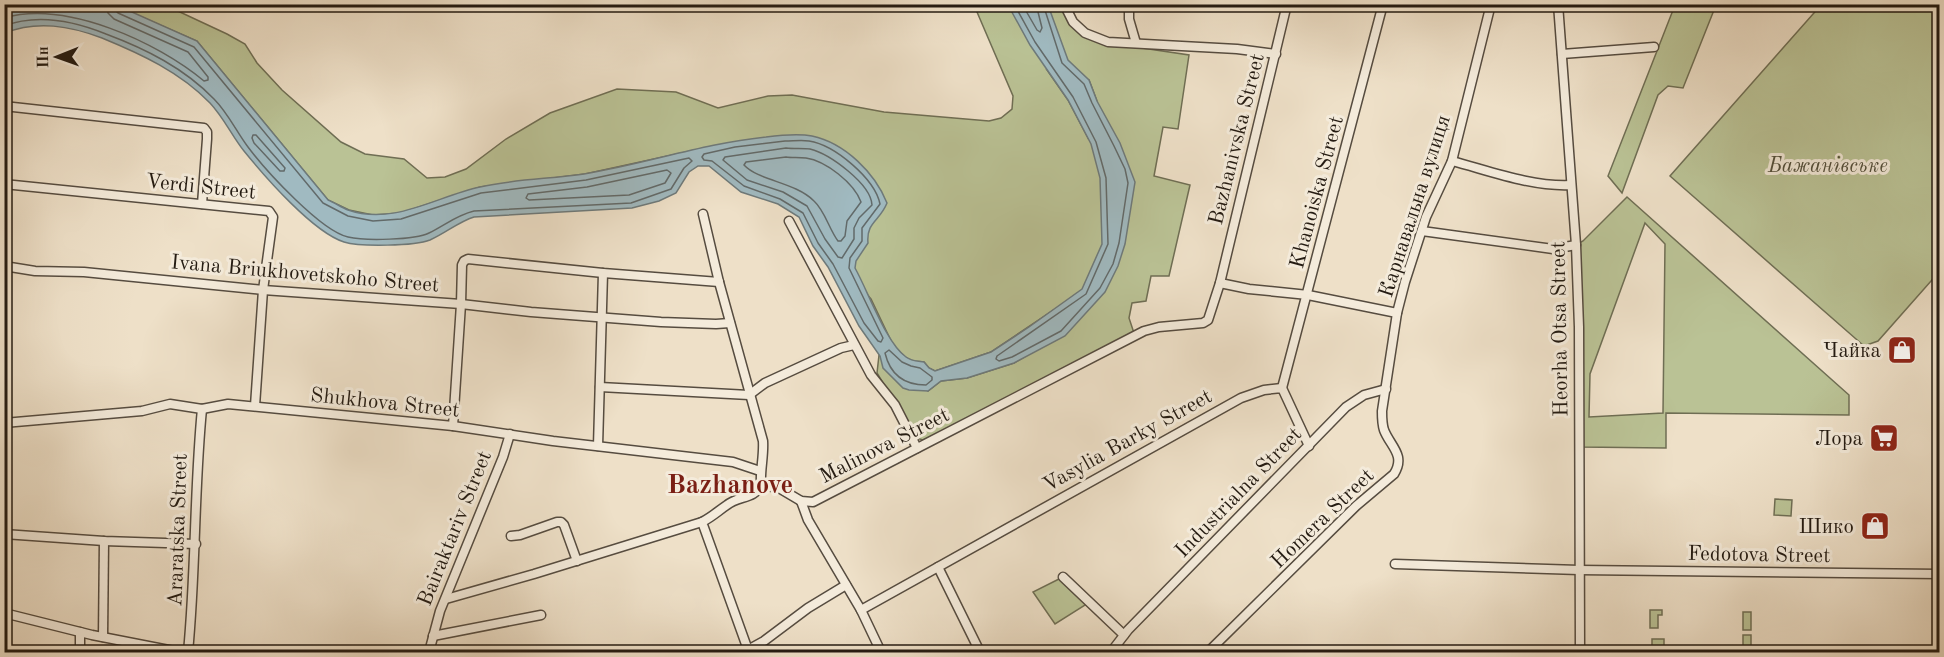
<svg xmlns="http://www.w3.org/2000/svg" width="1944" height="657" viewBox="0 0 1944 657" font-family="'Old Standard TT',serif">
  <rect width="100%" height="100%" fill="#eee0c8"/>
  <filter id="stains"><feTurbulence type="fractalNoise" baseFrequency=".00333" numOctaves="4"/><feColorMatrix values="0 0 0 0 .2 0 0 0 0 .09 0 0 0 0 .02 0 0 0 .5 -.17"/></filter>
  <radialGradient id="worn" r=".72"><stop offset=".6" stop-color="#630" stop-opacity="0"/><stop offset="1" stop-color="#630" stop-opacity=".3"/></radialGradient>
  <!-- green -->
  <g fill="#bac295" stroke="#6f6e54" stroke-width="1.5" fill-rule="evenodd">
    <path d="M114,5H165L227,34L245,44L257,63L282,90L341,142L365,154L404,159L427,178L445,177L466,169L506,139L550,113L617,89L676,92L718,108L768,96L792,95L884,112L989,121L1001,118L1012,109L1013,96L974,5H1063L1076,30L1095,41L1189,55L1178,129L1163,127L1154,176L1190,185L1169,276H1151L1146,301L1132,303L1129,318L1135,336L923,440L916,438L877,373L879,355L928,391L941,381L967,378L1014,363L1036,350L1052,311L991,352L935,371L929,368L924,362L913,361L905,357L893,345L871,299L864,291L842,238L704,148L585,174L480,187L401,213L373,215L349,210L328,200L197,41ZM1047,70L1089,80L1097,101L1088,138L1068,100Z"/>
    <path d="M1675,5H1716L1683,88L1668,86L1658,95L1622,193L1608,176Z"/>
    <path d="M1821,5H1939V272L1878,341L1864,346L1670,176Z"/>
    <path d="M1627,197L1849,395V415L1666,413V448L1580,447L1576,245L1583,241ZM1645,223L1665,244L1663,413L1589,417L1590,374Z"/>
    <path d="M1775,499L1792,500L1791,516L1774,515Z"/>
    <path d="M1063,577L1090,602L1055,624L1033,592Z"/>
    <path d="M1650,610H1662V615H1658V628H1650Z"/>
    <rect x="1743" y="612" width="8" height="18"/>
    <rect x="1743" y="635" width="8" height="17"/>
    <rect x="1652" y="639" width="12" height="13"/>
  </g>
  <!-- water -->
  <path fill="#a0bac1" stroke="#6e7a7b" stroke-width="1.5" d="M114,4L197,41L328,200C335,203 341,207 348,210C394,226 437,196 480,187C514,179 550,179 584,174C645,164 705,143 766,137C781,135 798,133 812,136C845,143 875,173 887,203C880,221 866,222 868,243L856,261L855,268C868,291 886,343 906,357C911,361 917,361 924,362L929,368L935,371L991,352L1029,327L1082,289L1102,244L1100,178L1091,144L1068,100L1030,45L1008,5H1048L1068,60L1089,80L1097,101L1120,143L1135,182L1125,244L1118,266L1105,292L1065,336L1014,363L967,378L941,381L928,391L909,390L903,388L883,368L880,356L859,326L828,267L813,246L799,217L778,204L741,192L709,166H698L689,172L676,193L659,201L632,208L474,217C458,222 446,233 430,240C415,246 360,247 344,242C313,232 266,178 244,151C232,136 224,118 210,103C180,72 141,54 102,38C70,26 37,20 5,33V5Z"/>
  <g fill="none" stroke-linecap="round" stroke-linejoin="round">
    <!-- shore -->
    <g stroke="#626a6a" stroke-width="1.5">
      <path d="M1014,4L1035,42L1073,97L1096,142L1106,178L1108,244L1086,294L997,356L996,359L999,361L1012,357L1061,331L1100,288L1113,264L1119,243L1128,183L1125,169L1114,146L1092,103L1084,84L1062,63L1043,4"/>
      <path d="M1022,4L1037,30L1040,32L1042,28L1036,4"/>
      <path d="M4,18C66,0 157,42 204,81L208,80V77L188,52L114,19L108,13L106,4"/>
      <path d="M4,26C38,13 74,21 106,34C146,49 184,68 214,99C228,113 236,131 248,147C266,171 321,231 348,237C365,241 415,240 429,233C445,225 457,215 474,211L631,203L671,189L684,168L692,161L689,158L586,180L481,193L401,219L373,221L348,216L323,203L194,47L118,13L114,9V4"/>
      <path d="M253,135H256L285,168L284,171H280L254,143L252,138Z"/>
      <path d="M785,141C793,141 802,140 809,141C835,145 875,179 880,204L862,228V241L850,258L849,268L883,338L881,342L878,341L864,323L833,264L818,243L803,213L780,199L744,186L712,161L704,160L702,157L704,154L735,147Z"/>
      <path d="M786,148C794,149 803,148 810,149C830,154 871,184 872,205L859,218L854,228V239L842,258L838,257L825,239L807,206L783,192L747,180L723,160L725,157Z"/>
      <path d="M786,157C792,158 799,157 806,158C826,161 854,183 861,202L847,221L845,236L841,241H838C829,229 825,211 814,201C795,182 759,181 744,165L746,162Z"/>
      <path d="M667,170L671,173L665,183L629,195L529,200L526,198L528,194L587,187Z"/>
      <path d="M889,350L902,362L911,366L920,368L932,377V380L926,385C904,385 890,374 885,353Z"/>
    </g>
    <!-- minor casing -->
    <g stroke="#564c40" stroke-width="11">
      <g id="minor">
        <path d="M1064,4L1073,22L1085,33L1108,42L1237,49L1276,54"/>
        <path d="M1129,4V19L1136,43"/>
        <path d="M1558,4L1576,245L1579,327L1580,652"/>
        <path d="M1562,54L1654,47"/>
        <path d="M4,106L204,128L207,132V139L202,204"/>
        <path d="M1452,161C1490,171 1532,187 1571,185"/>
        <path d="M4,184L269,211L273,217L263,290L255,406"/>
        <path d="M703,214L719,282L763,441C764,456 760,470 761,485L779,488L801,501L813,502L1144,331L1159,327L1203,323L1208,320L1220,283L1287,4"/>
        <path d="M789,221L871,375L895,405L917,448"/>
        <path d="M1422,231L1553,249L1576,245"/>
        <path d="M4,266L35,271L84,272L263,290L461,304L531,312L661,322L716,324L730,323"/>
        <path d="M1220,283L1249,289L1308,295L1397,313"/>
        <path d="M600,387L749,395L765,383L841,348L854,345"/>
        <path d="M1282,388L1383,4"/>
        <path d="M4,423L142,411L170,404L202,409L228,404L453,426L553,441L733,462L760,471"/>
        <path d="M453,426L461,304L462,265L464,261L468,259L603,273L719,282"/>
        <path d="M598,446L603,273"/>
        <path d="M801,501L808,520L861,610L881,652"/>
        <path d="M4,534L104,541L196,544"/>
        <path d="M511,536L520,535L557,522H561L564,525L577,561"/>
        <path d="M1395,564L1579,570L1940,574"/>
        <path d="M938,567L980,652"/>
        <path d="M1063,577L1124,635"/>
        <path d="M446,599L534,574L702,522"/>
        <path d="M861,610L1241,398L1264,390L1282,388L1309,446"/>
        <path d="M4,613L92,635L179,652"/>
        <path d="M80,632V652"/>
        <path d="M433,636L541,615"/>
        <path d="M103,637L104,541"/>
        <path d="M748,650L702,522C712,517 718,511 727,505C738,496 755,499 761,485"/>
        <path d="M188,652C196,571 194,490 202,409"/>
        <path d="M429,652L440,611L503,457L510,434"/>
        <path d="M744,652L764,641L808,608L846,585"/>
        <path d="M1111,652L1128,630L1346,407L1364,395L1386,389"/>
        <path d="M1208,652L1356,506L1394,474C1406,455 1390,446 1384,430C1382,424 1382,417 1382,411L1397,313L1405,282L1426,217L1452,161L1491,4"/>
      </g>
    </g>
    <!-- minor -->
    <use href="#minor" stroke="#f4ebdb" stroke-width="8"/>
  </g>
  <!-- icons -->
  <defs>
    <g id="shop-square" transform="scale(1.5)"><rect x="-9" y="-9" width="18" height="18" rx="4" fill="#8f2418" stroke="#f4ebdb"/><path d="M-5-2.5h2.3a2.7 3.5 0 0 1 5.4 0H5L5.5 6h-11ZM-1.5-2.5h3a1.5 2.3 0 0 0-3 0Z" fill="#fff"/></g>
    <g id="supermarket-square" transform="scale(1.5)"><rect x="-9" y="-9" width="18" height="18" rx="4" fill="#8f2418" stroke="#f4ebdb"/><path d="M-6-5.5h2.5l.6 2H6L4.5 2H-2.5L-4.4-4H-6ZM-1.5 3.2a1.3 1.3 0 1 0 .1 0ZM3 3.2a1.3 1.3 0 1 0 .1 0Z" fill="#fff"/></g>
  </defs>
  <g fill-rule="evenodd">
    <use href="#shop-square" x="1902" y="350"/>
    <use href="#supermarket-square" x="1884" y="438"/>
    <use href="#shop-square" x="1875" y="526"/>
  </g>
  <g text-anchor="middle" stroke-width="6" stroke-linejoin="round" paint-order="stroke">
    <!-- street labels -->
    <g font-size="21" fill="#241b12" stroke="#f4ebdb">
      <text transform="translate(1236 139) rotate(-76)" y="7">Bazhanivska Street</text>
      <text transform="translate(201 186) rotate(6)" y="7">Verdi Street</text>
      <text transform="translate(1316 192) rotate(-75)" y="7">Khanoiska Street</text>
      <text transform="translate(1414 206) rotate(-72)" y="7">Карнавальна вулиця</text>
      <text transform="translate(305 273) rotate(5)" y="7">Ivana Briukhovetskoho Street</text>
      <text transform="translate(1559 329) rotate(-91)" y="7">Heorha Otsa Street</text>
      <text transform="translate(385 402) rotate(6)" y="7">Shukhova Street</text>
      <text transform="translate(1127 440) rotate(-29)" y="7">Vasylia Barky Street</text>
      <text transform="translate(884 445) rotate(-27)" y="7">Malinova Street</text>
      <text transform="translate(1238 492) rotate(-46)" y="7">Industrialna Street</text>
      <text transform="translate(1322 518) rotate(-44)" y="7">Homera Street</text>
      <text transform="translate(454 528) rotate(-68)" y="7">Bairaktariv Street</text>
      <text transform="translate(177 530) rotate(-88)" y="7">Araratska Street</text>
      <text transform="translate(1759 554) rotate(1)" y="7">Fedotova Street</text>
    </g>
    <!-- park labels -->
    <g font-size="21" font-style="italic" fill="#514d39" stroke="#f4ebdb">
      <text x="1828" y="172">Бажанівське</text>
    </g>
    <!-- poi labels -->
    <g font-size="21" fill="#241b12" stroke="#f4ebdb" text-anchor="end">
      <text x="1881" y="357">Чайка</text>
      <text x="1863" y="445">Лора</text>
      <text x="1854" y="533">Шико</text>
    </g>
    <!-- district labels -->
    <g font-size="27" font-weight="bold" fill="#7a1f14" stroke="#f4ebdb">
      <text x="730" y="493">Bazhanove</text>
    </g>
  </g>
  <!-- margin -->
  <rect width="1944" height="657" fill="none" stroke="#eee0c8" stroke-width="24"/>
  <rect x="6" y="6" width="1932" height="645" fill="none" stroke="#241b12" stroke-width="3"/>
  <rect x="12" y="12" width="1920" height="633" fill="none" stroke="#241b12" stroke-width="1.5"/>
  <!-- north arrow -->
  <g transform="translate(57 57) rotate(269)" stroke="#f4ebdb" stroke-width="4.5" paint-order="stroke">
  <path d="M0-4.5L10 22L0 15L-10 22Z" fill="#241b12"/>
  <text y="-9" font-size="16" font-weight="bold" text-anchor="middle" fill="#241b12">Пн</text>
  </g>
  <rect width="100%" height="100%" filter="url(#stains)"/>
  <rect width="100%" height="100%" fill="url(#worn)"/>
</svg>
